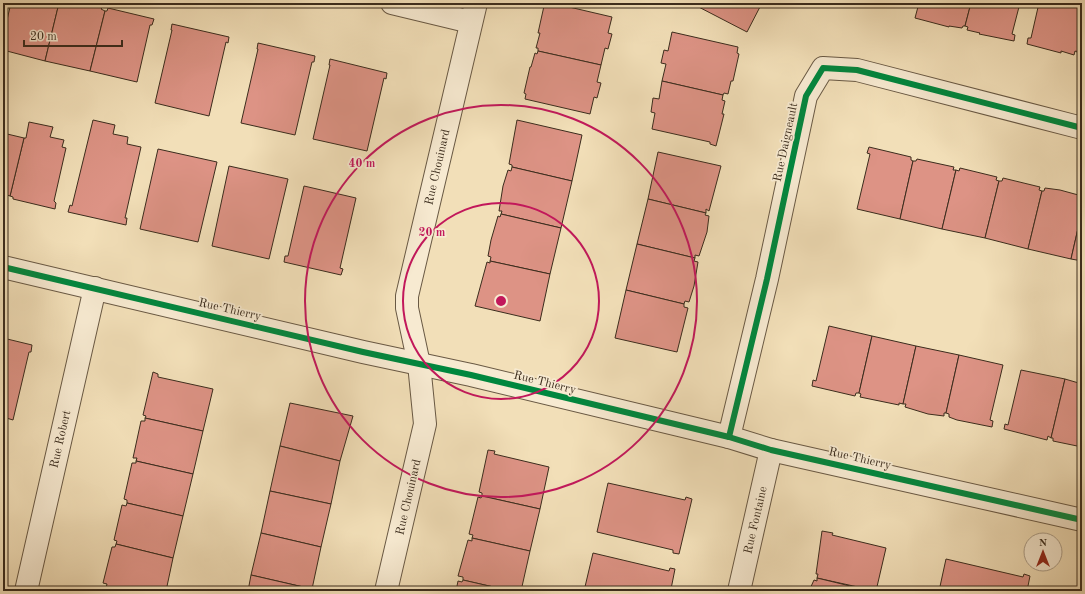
<svg xmlns="http://www.w3.org/2000/svg" width="1085" height="594" viewBox="0 0 1085 594" font-family="'Old Standard TT',serif">
  <rect width="100%" height="100%" fill="#f2dfb8"/>
  <filter id="stains"><feTurbulence type="fractalNoise" baseFrequency=".005" numOctaves="4"/><feColorMatrix values="0 0 0 0 .2 0 0 0 0 .09 0 0 0 0 .02 0 0 0 .5 -.17"/></filter>
  <radialGradient id="worn" r=".72"><stop offset=".6" stop-color="#630" stop-opacity="0"/><stop offset="1" stop-color="#630" stop-opacity=".3"/></radialGradient>
  <!-- building -->
  <g fill="#dd9385" stroke="#3b2c1d">
    <path d="M11,3H59L45,61L3,50V37Z"/>
    <path d="M59,3H83L102,8L101,9L105,11L90,71L45,61Z"/>
    <path d="M547,3H552L612,17L608,33L612,34L608,49L605,48L601,65L538,51V48H536L540,33H538L544,6L546,7Z"/>
    <path d="M691,3H762L747,32Z"/>
    <path d="M919,3H971L965,26H963L962,28L949,26V27L915,18Z"/>
    <path d="M971,3H1020L1012,34L1015,35L1014,41L979,34L980,33L967,30L968,27L965,26Z"/>
    <path d="M1039,3H1082V31L1077,52L1075,51L1074,55L1061,51V53L1027,44L1028,38H1031Z"/>
    <path d="M108,8L154,19L152,25H150L137,82L90,71L105,11H107Z"/>
    <path d="M172,24L229,37L228,43L226,42L209,116L155,103L172,30H171Z"/>
    <path d="M1082,31V57L1079,56V52H1077Z"/>
    <path d="M672,32L738,47L737,53L739,54L733,81H731L728,94L724,93L723,95L662,81L666,64L661,63L664,50L668,51Z"/>
    <path d="M258,43L315,56L314,62H312L295,135L241,123L258,49H257Z"/>
    <path d="M538,51L601,65L597,82L601,83L597,98L594,97L590,114L525,99L526,94L524,93L530,67H531L535,53L537,54Z"/>
    <path d="M330,59L387,73L386,79L384,78L367,151L313,139L330,65H329Z"/>
    <path d="M662,81L723,95L722,100L725,101L722,114H724L716,146L710,144V142L652,129L655,113L651,112L653,98L659,99Z"/>
    <path d="M93,120L115,125L113,134L128,137L127,144L141,147L125,218H127L126,225L68,212L70,205L72,206Z"/>
    <path d="M517,120L582,135L572,181L512,167V165L509,164Z"/>
    <path d="M29,122L53,127L50,137L64,140L62,147L66,148L54,201L56,203L55,209L13,199V197L10,196L24,138H26Z"/>
    <path d="M3,133L24,138L10,196L7,195V198L3,197Z"/>
    <path d="M869,147L911,157V160L913,161L900,219L857,209L870,154L867,153Z"/>
    <path d="M158,149L217,162L198,242L140,229Z"/>
    <path d="M658,152L721,166L709,211L706,209V213L648,199Z"/>
    <path d="M917,159L954,167L953,170H956L942,229L900,219L913,161H916Z"/>
    <path d="M229,166L288,179L269,259L212,246Z"/>
    <path d="M512,167L572,181L561,228L501,214L502,211H499L503,186L508,170L511,171Z"/>
    <path d="M960,168L997,177L996,180L999,181L985,238L942,229L956,170L959,171Z"/>
    <path d="M1003,178L1040,187L1039,190L1042,191L1028,249L985,238L999,181H1002Z"/>
    <path d="M304,186L356,198L340,268L343,269L341,275L284,262L285,256H288Z"/>
    <path d="M1045,188L1060,190L1082,196V211L1071,259L1028,249L1042,191H1044Z"/>
    <path d="M648,199L706,213L705,215L709,216L707,232L699,256L695,255V258L637,244Z"/>
    <path d="M1082,211V261L1071,259Z"/>
    <path d="M501,214L561,228L550,274L490,261L491,257L488,256L491,240L498,216L500,217Z"/>
    <path d="M637,244L695,258L694,261L698,262L694,286L689,302L685,301L684,304L626,290Z"/>
    <path d="M490,261L550,274L540,321L475,306L487,262L490,263Z"/>
    <path d="M626,290L684,304V307L688,308L677,352L615,338Z"/>
    <path d="M829,326L872,336L859,393H856L855,396L812,386L813,380L816,381Z"/>
    <path d="M872,336L916,346L903,404L899,403V405L860,397L861,394L859,393Z"/>
    <path d="M3,338L32,345L31,352H29L13,420L3,417Z"/>
    <path d="M916,346L959,355L946,413H944V416L928,414L905,407L906,404H903Z"/>
    <path d="M959,355L1003,365L990,420L993,421L992,427L957,420L949,417V414L946,413Z"/>
    <path d="M1021,370L1065,379L1051,438L1048,436L1047,440L1004,429L1005,424L1008,425Z"/>
    <path d="M153,372L158,374V377L213,389L203,431L145,418L146,416L143,415Z"/>
    <path d="M1065,379L1082,384V447L1053,441V438H1051Z"/>
    <path d="M290,403L353,416L340,461L280,446Z"/>
    <path d="M145,418L203,431L193,474L136,461L137,458H133L141,421H145Z"/>
    <path d="M280,446L340,461L331,504L270,491Z"/>
    <path d="M488,450L495,451L494,454L549,467L540,509L482,496V493L479,492Z"/>
    <path d="M136,461L193,474L183,516L127,503V500L124,499L132,463H136Z"/>
    <path d="M608,483L685,500L686,497L692,499L679,554L673,553V550L597,532Z"/>
    <path d="M270,491L331,504L321,547L261,533Z"/>
    <path d="M482,496L540,509L530,551L472,538L473,535L469,534L478,497L481,498Z"/>
    <path d="M127,503L183,516L173,558L116,544L117,541L114,540L122,505L126,506Z"/>
    <path d="M822,531L833,533L832,535L886,548L876,591L817,578L818,574H816Z"/>
    <path d="M261,533L321,547L312,589L251,575Z"/>
    <path d="M472,538L530,551L521,591H511L463,580V577L458,576L468,540L472,541Z"/>
    <path d="M116,544L173,558L166,591H121L106,588L107,584L103,583L112,547H115Z"/>
    <path d="M593,553L669,571L670,568L675,569L671,589L676,591H584Z"/>
    <path d="M946,559L1023,577L1024,574L1030,576L1027,591H939Z"/>
    <path d="M251,575L312,589L311,591H248Z"/>
    <path d="M817,578L871,591H809L814,580L817,581Z"/>
    <path d="M463,580L511,591H456L458,581L462,582Z"/>
  </g>
  <g fill="none" stroke-linecap="round" stroke-linejoin="round">
    <!-- minor casing -->
    <g stroke="#695944" stroke-width="24">
      <g id="minor">
        <path d="M392,3L471,22"/>
        <path d="M3,267L363,352L471,375L729,437L771,450L1082,520"/>
        <path d="M729,437L767,279L806,96L823,68L857,70L1082,128"/>
        <path d="M26,591L95,288"/>
        <path d="M386,591L425,424L419,364L407,308V296L476,3"/>
        <path d="M739,591L771,450"/>
      </g>
    </g>
    <!-- minor -->
    <use href="#minor" stroke="#f7ead1" stroke-width="22"/>
    <!-- cycleway casing -->
    <g stroke="#f7ead1" stroke-width="8">
      <g id="cycleway">
        <path d="M3,267L363,352L471,375L729,437L771,450L1082,520"/>
        <path d="M729,437L767,279L806,96L823,68L857,70L1082,128"/>
      </g>
    </g>
    <!-- cycleway -->
    <use href="#cycleway" stroke="#00873e" stroke-width="6"/>
  </g>
  <!-- distance rings -->
  <g fill="none" stroke="#c2185b" stroke-width="2">
    <circle cx="501" cy="301" r="98"/>
    <circle cx="501" cy="301" r="196"/>
  </g>
  <g text-anchor="middle" stroke-width="3.5" stroke-linejoin="round" paint-order="stroke">
    <!-- street labels -->
    <g font-size="12" fill="#3b2c1d" stroke="#f7ead1">
      <text transform="translate(785 142) rotate(-78)" y="4">Rue Daigneault</text>
      <text transform="translate(437 167) rotate(-77)" y="4">Rue Chouinard</text>
      <text transform="translate(230 309) rotate(13)" y="4">Rue Thierry</text>
      <text transform="translate(545 382) rotate(14)" y="4">Rue Thierry</text>
      <text transform="translate(60 439) rotate(-77)" y="4">Rue Robert</text>
      <text transform="translate(860 458) rotate(13)" y="4">Rue Thierry</text>
      <text transform="translate(408 497) rotate(-77)" y="4">Rue Chouinard</text>
      <text transform="translate(755 520) rotate(-77)" y="4">Rue Fontaine</text>
    </g>
  </g>
  <circle cx="501" cy="301" r="6" fill="#c2185b" stroke="#f7ead1" stroke-width="2"/>
  <g font-size="12" text-anchor="middle" font-weight="bold" fill="#c2185b" stroke="#f7ead1" stroke-width="3.5" stroke-linejoin="round" paint-order="stroke">
    <text x="362" y="167">40 m</text>
    <text x="432" y="236">20 m</text>
  </g>
  <!-- margin -->
  <rect width="1085" height="594" fill="none" stroke="#f2dfb8" stroke-width="16"/>
  <rect x="4" y="4" width="1077" height="586" fill="none" stroke="#3b2c1d" stroke-width="2"/>
  <rect x="8" y="8" width="1069" height="578" fill="none" stroke="#3b2c1d"/>
  <!-- north arrow -->
  <g transform="translate(1043 552)"><circle r="19" fill="#f7ead1" stroke="#ac9e89"/>
  <path d="M0-3L7 15L0 10L-7 15Z" fill="#8f2418"/>
  <text y="-6" font-size="11" font-weight="bold" text-anchor="middle" fill="#3b2c1d">N</text>
  </g>
  <!-- scale -->
  <path d="M24 40v6h98v-6" fill="none" stroke="#3b2c1d" stroke-width="2"/>
  <text x="30" y="40" font-size="12" fill="#3b2c1d" stroke="#f7ead1" stroke-width="3" paint-order="stroke">20 m</text>
  <rect width="100%" height="100%" filter="url(#stains)"/>
  <rect width="100%" height="100%" fill="url(#worn)"/>
</svg>
